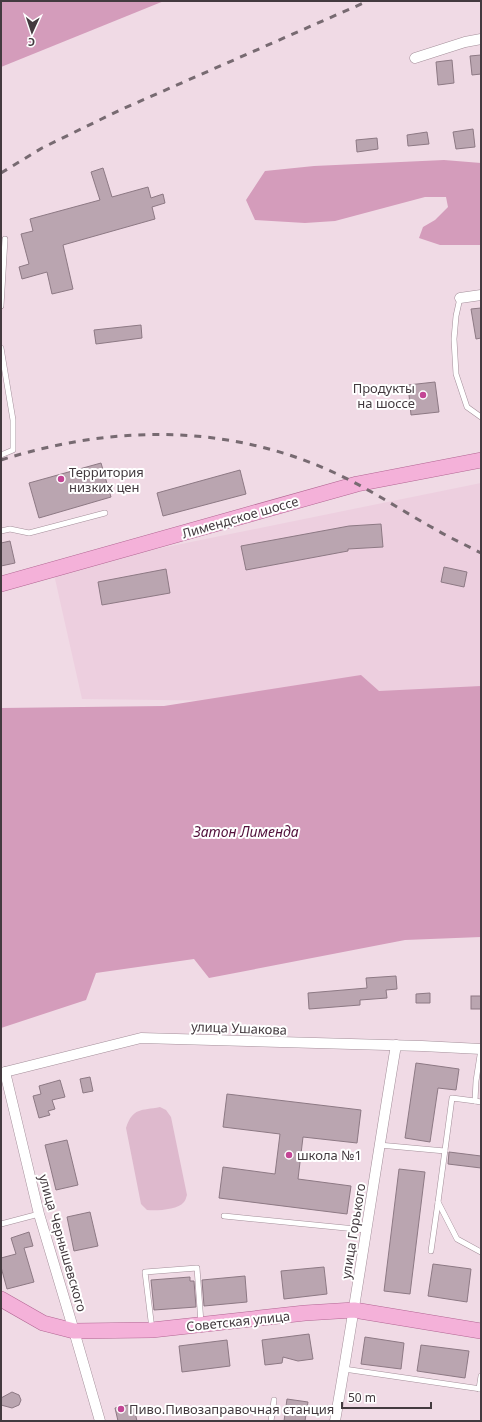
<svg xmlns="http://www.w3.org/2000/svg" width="482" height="1422" viewBox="0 0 482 1422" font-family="'Noto Sans',sans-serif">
  <rect width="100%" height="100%" fill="#f0dae5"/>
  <!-- built -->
  <path fill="#edcfdf" d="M481,483V704L82,699L53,570Z"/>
  <!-- green -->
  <path fill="#deb9cd" d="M160,1107L166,1110L171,1117L187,1195C186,1197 186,1200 184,1202C178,1210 156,1211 147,1210L141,1204L126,1128C133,1107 141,1111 160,1107Z"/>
  <!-- water -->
  <g fill="#d49cbb">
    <path d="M1,1H164L1,67Z"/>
    <path d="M444,160L481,163V245H440L419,238L423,227L435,220L448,207L446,197H425L335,221L305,223L255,220L246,200L265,171L314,166Z"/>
    <path d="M361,675L379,691L481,686V937L405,940L209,978L194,959L96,973L86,1000L1,1028V708L164,706Z"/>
  </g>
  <!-- building -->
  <g fill="#baa5b0" stroke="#8d7984">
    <path d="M481,55V74L472,75L470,56Z"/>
    <path d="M452,60L454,83L438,85L436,62Z"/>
    <path d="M473,129L475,147L456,149L453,132Z"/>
    <path d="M427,132L429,144L408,146L407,135Z"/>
    <path d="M377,138L378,149L357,152L356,140Z"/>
    <path d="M103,168L112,197L148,187L151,198L163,194L165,203L152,207L155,219L63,245L73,289L52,294L47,272L22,279L19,267L29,264L21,234L33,231L30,219L100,200L91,172Z"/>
    <path d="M481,308V338L476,339L471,309Z"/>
    <path d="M141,325L142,338L96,344L94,330Z"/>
    <path d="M435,382L439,412L411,415L408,385Z"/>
    <path d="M101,463L111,497L39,518L29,483Z"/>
    <path d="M240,470L246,494L163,516L157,493Z"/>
    <path d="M381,524L383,547L348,549V551L246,570L241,546L349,526Z"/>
    <path d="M10,541L15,563L1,566V543Z"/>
    <path d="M444,567L467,572L464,587L441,582Z"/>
    <path d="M166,569L170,593L102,605L98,582Z"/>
    <path d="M396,976L397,989L386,990L387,998L360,1000V1005L309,1009L308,993L367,988L366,978Z"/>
    <path d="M430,993V1003H416V994Z"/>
    <rect x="471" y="996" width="10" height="13"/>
    <path d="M416,1063L459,1069L456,1090L438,1088L430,1142L405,1138Z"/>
    <path d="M90,1077L93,1091L83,1093L80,1079Z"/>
    <path d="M60,1080L65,1097L52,1100L55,1109L48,1111L50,1115L39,1118L33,1096L41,1094L39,1086Z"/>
    <path d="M227,1094L361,1110L357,1143L303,1137L298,1179L351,1186L347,1214L219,1198L223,1167L275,1174L280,1134L223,1127Z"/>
    <path d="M67,1140L78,1185L56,1190L45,1145Z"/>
    <path d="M449,1152L481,1156V1168L448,1164Z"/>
    <path d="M399,1169L425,1172L410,1294L384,1291Z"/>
    <path d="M90,1212L98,1246L74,1251L67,1217Z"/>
    <path d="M29,1232L33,1246L24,1248L34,1282L7,1289L1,1267V1258L16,1254L11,1238Z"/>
    <path d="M433,1264L471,1269L467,1302L428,1296Z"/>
    <path d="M324,1267L327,1294L284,1299L281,1271Z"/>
    <path d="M245,1276L247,1302L204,1306L202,1280Z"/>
    <path d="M190,1277V1281H194L196,1307L154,1310L151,1280Z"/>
    <path d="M309,1334L313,1359L298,1361L283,1357L282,1363L265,1365L262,1340Z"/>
    <path d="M365,1337L404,1343L401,1369L361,1364Z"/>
    <path d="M227,1340L230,1366L182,1372L179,1346Z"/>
    <path d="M421,1345L469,1351L465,1378L417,1371Z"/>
    <path d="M12,1392L19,1395L21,1400L19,1405L12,1408L1,1405V1398Z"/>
    <path d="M287,1399L308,1402L305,1421H284Z"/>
    <path d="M133,1404L137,1421H118L115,1408Z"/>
  </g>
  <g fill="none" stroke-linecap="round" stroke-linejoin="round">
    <!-- lane casing -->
    <g stroke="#a48f9a" stroke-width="6">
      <g id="lane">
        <path d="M460,298L456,316L454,339L456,374L467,407L481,417"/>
        <path d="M1,306L5,239"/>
        <path d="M1,348L13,420V450L1,455"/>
        <path d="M1,531L10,529L29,533L105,513"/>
        <path d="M481,1049L476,1081L475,1101L481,1102"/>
        <path d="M475,1101L452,1098L438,1202L457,1239L481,1252"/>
        <path d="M379,1145L445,1151"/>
        <path d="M224,1216L366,1230"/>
        <path d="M1,1224L39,1214"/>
        <path d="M431,1251L438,1202"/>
        <path d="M152,1329L145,1272L197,1268L201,1323"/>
        <path d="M344,1369L481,1389"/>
        <path d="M479,1389L481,1376"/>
        <path d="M271,1421L274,1400"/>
      </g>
    </g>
    <!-- street casing -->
    <g stroke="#a48f9a" stroke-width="11">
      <g id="street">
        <path d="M415,58L465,42L481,39"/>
        <path d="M460,298L481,295"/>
        <path d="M5,1072L39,1214L74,1331L100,1421"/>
        <path d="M1,1074L5,1072L141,1038L422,1046L481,1049"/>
        <path d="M335,1421C357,1296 375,1170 396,1045"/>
      </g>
    </g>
    <!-- primary casing -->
    <g stroke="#b26693" stroke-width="16">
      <g id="primary">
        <path d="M1,584L357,484L481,460"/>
        <path d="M1,1299L43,1323L74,1331L152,1330L305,1313L354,1310L481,1331"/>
      </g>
    </g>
    <!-- lane -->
    <use href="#lane" stroke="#fff" stroke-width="5"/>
    <!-- street -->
    <use href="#street" stroke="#fff" stroke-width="10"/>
    <!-- primary -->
    <use href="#primary" stroke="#f4b1d9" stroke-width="15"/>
    <!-- rail -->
    <g stroke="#776a71" stroke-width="3" stroke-dasharray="7 7" stroke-linecap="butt">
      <path d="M1,173L42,148L120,110L368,1"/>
      <path d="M1,460C112,425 227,423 335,473C370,489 402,511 435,529C450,538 466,545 481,553"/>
    </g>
  </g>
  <!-- markers -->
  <g fill="#c34695" stroke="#fff" stroke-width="1.5">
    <circle cx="423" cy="395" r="4"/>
    <circle cx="61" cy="479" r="4"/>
    <circle cx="289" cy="1155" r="4"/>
    <circle cx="121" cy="1409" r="4"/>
  </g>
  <g text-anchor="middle" stroke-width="4" stroke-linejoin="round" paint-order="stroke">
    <!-- poi labels -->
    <g font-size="13" fill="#433a3f" stroke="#fff" text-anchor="start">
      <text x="415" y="393" text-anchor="end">Продукты<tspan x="415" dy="15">на шоссе</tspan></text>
      <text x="69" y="477">Территория<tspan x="69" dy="15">низких цен</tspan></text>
      <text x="297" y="1160">школа №1</text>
      <text x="129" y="1414">Пиво.Пивозаправочная станция</text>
    </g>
    <!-- street labels -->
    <g font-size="13" fill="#433a3f" stroke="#fff">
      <text transform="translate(240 517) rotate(-16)" y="5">Лимендское шоссе</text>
      <text transform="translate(239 1028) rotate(2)" y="5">улица Ушакова</text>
      <text transform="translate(353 1231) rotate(-81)" y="5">улица Горького</text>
      <text transform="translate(63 1243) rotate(74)" y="5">улица Чернышевского</text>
      <text transform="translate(238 1321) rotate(-6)" y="5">Советская улица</text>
    </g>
    <!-- water labels -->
    <g font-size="14" font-style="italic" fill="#52103b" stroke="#fff">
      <text x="246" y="837">Затон Лименда</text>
    </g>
  </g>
  <!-- border -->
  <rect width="482" height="1422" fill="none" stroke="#433a3f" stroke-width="4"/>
  <!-- north arrow -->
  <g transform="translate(32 32) rotate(183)" stroke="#ffffff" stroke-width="3" paint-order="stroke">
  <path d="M0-3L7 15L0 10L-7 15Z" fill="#433a3f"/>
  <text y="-6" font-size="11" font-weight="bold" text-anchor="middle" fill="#433a3f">С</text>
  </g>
  <!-- scale -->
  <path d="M342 1402v6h89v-6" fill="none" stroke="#433a3f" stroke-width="2"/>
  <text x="348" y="1402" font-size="12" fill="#433a3f" stroke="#ffffff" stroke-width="3" paint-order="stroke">50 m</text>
</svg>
